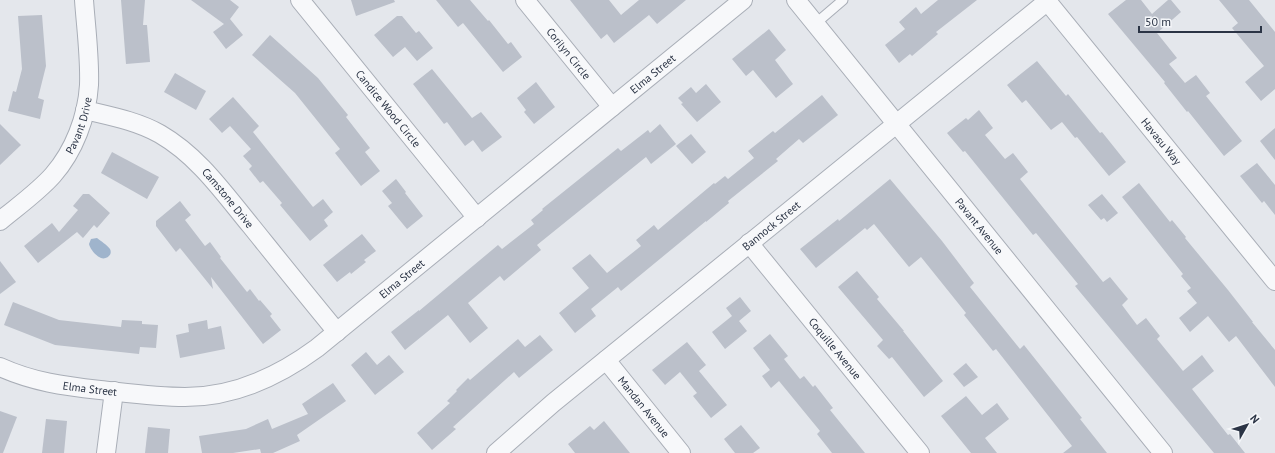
<svg xmlns="http://www.w3.org/2000/svg" width="1275" height="453" viewBox="0 0 1275 453" font-family="'PT Sans',sans-serif">
  <rect width="100%" height="100%" fill="#e4e7ec"/>
  <!-- water -->
  <path fill="#9fb4cc" d="M97,238C101,241 107,245 110,249C113,255 106,260 101,258C96,256 90,249 89,244L91,239Z"/>
  <!-- building -->
  <g fill="#bbc0ca">
    <path d="M121,0H145L143,25H147L150,62L126,64Z"/>
    <path d="M191,0H230L239,7L230,19L243,35L226,49L213,32L224,24Z"/>
    <path d="M351,0H394L395,2L356,16Z"/>
    <path d="M436,0H470L488,21L489,20L508,44L511,42L522,57L503,72L463,23L458,27Z"/>
    <path d="M570,0H609L621,15L639,0H686L657,24L649,15L614,43L607,34L601,39Z"/>
    <path d="M938,0H977L936,32L938,34L912,56L910,54L899,63L885,45L905,29L899,22L916,7L921,14Z"/>
    <path d="M1126,0H1141L1152,14L1168,0H1171L1181,12L1157,33L1177,58L1169,64L1185,83L1196,75L1210,93L1206,96L1242,141L1224,156L1188,111L1187,112L1164,83L1165,82L1108,14Z"/>
    <path d="M1219,0H1249L1275,32V89L1261,101L1245,82L1264,66L1232,28L1238,23Z"/>
    <path d="M42,15L46,66L38,98L44,100L40,119L8,111L13,91L16,92L22,69L18,16Z"/>
    <path d="M397,16H402L416,33L419,31L433,48L417,61L405,47L393,57L374,35Z"/>
    <path d="M769,29L786,50L775,60L793,84L776,98L753,70L746,76L732,59Z"/>
    <path d="M270,35L318,78L348,115L346,117L370,148L365,152L380,171L361,186L335,153L340,149L295,93L252,55Z"/>
    <path d="M1037,61L1066,96L1068,94L1100,133L1102,132L1126,162L1109,176L1077,137L1075,138L1062,122L1051,130L1026,100L1022,103L1007,85Z"/>
    <path d="M432,69L472,118L481,112L502,137L482,152L473,140L465,146L447,122L444,124L413,84Z"/>
    <path d="M175,73L206,91L196,110L164,92Z"/>
    <path d="M536,82L555,107L534,124L524,112L526,110L517,98Z"/>
    <path d="M706,84L721,102L697,122L681,104L683,103L678,98L691,87L696,93Z"/>
    <path d="M822,95L838,115L803,143L799,139L776,159L778,161L728,201L729,203L706,222V221L621,291L618,287L591,309L596,316L575,333L559,313L589,288L572,268L590,254L607,273L641,246L636,240L654,225L658,230L714,183L715,184L725,176L728,179L754,158L748,151L773,131L775,133Z"/>
    <path d="M233,97L259,126L253,132L313,207L323,199L333,212L324,220L328,226L310,241L280,205L282,203L263,181L260,183L249,169L252,166L243,156L251,149L230,126L222,133L209,119Z"/>
    <path d="M979,110L993,128L985,135L1005,159L1013,153L1028,172L1020,179L1103,282L1110,277L1128,299L1122,305L1137,325L1146,318L1160,336L1157,339L1183,371L1202,355L1214,371L1192,389L1228,435L1230,434L1245,453H1214L1075,286L1078,284L1036,233L1033,235L965,151L963,152L947,133L966,118L968,120Z"/>
    <path d="M0,124L21,145L0,165Z"/>
    <path d="M660,124L676,144L651,164L646,157L537,245L541,250L504,281L500,276L468,303L488,328L470,343L448,315L405,350L391,332L419,310V311L498,245L502,249L534,224L531,220L543,210L542,209L618,148L621,151L648,130L650,133Z"/>
    <path d="M1275,128V160L1260,141Z"/>
    <path d="M691,134L706,152L692,164L676,146Z"/>
    <path d="M112,152L159,177L147,199L101,173Z"/>
    <path d="M1257,163L1275,185V215L1264,201L1262,203L1240,176Z"/>
    <path d="M396,179L406,192L405,193L423,216L407,229L388,206L392,203L382,191Z"/>
    <path d="M890,179L942,241L974,283L970,287L1020,349L1024,345L1082,418L1080,419L1107,453H1063L1072,446L996,349L993,351L964,315L966,313L921,257L909,267L874,224L867,230L865,228L816,268L800,249L838,219L839,221Z"/>
    <path d="M1139,183L1170,222L1172,220L1186,237L1185,238L1228,290L1253,322H1252L1275,350V387L1236,336L1229,342L1208,316L1190,332L1179,318L1197,303L1187,291L1191,288L1181,276L1183,274L1122,197Z"/>
    <path d="M83,194H89L110,213L97,228L94,225L83,238L77,232L38,263L24,246L52,223L59,232L78,210L73,206Z"/>
    <path d="M1102,194L1118,213L1107,222L1104,218L1101,220L1088,205Z"/>
    <path d="M180,201L191,215L185,220L205,246L210,242L221,257L220,258L247,292L250,289L259,301L260,300L272,314L270,316L281,330L263,344L211,277L213,289L180,248L176,252L156,226V221Z"/>
    <path d="M362,234L376,251L364,260L366,262L351,274L350,272L337,282L323,265Z"/>
    <path d="M0,261L16,282L0,294Z"/>
    <path d="M857,271L879,297L877,299L904,331H903L943,381L924,397L892,357L889,359L877,346L883,340L838,287Z"/>
    <path d="M740,297L751,311L739,321L747,331L725,349L712,332L732,316L726,308Z"/>
    <path d="M13,302L59,320L121,327L122,320L142,321V324L158,325L156,348L140,347L139,354L55,345L4,325Z"/>
    <path d="M207,320L208,329L221,326L225,349L180,358L176,335L189,332L188,324Z"/>
    <path d="M770,334L788,356L784,359L800,379L804,376L813,387L815,385L833,408L830,410L865,453H832L817,434L820,431L779,381L771,388L762,376L770,370L753,348Z"/>
    <path d="M540,335L553,350L519,378L514,372L453,427L456,429L432,450L417,433L450,403L447,401L457,391L456,390L468,378L470,380L518,339L525,347Z"/>
    <path d="M687,342L706,365L699,371L727,405L711,418L693,396L697,393L680,372L665,385L652,370Z"/>
    <path d="M366,352L377,365L389,355L404,372L375,395L351,365Z"/>
    <path d="M966,363L978,377L964,387L953,374Z"/>
    <path d="M333,383L346,401L297,435L300,441L273,453H261L260,449L233,453H202L199,436L246,429L268,419L272,429L308,414L302,404Z"/>
    <path d="M966,396L982,415L997,403L1009,419L985,438L997,453H971L941,416Z"/>
    <path d="M0,411L17,417L3,453H0Z"/>
    <path d="M46,419L67,421L64,453H42Z"/>
    <path d="M604,421L630,453H575L568,444L590,426L594,430Z"/>
    <path d="M741,425L760,448L753,453H735L724,439Z"/>
    <path d="M148,427L170,429L168,453H145Z"/>
  </g>
  <g fill="none" stroke-linecap="round" stroke-linejoin="round">
    <!-- service casing -->
    <g stroke="#a9aeb7" stroke-width="11">
      <path id="service" d="M815,24L843,0"/>
    </g>
    <!-- minor casing -->
    <g stroke="#a9aeb7" stroke-width="20">
      <g id="minor">
        <path id="s1" d="M300,0L477,218"/>
        <path id="s2" d="M525,0L612,107"/>
        <path id="s3" d="M796,0L1163,453"/>
        <path id="s4" d="M1047,1L1275,281"/>
        <path id="s5" d="M85,110C110,116 137,121 160,134C198,156 223,192 251,226C280,262 308,297 337,332"/>
        <path id="s6" d="M0,221C18,206 38,192 53,175C74,151 87,117 89,85C90,57 86,28 84,0"/>
        <path id="s7" d="M749,243L920,453"/>
        <path id="s8" d="M606,360L681,453"/>
        <path id="s9" d="M0,367C33,382 64,386 100,390C128,393 157,397 185,397C233,397 279,376 317,348L743,0"/>
        <path d="M106,453L114,391"/>
        <path id="s10" d="M496,453L553,403L1049,0"/>
      </g>
    </g>
    <!-- service -->
    <use href="#service" stroke="#f7f8fa" stroke-width="9"/>
    <!-- minor -->
    <use href="#minor" stroke="#f7f8fa" stroke-width="18"/>
  </g>
  <g text-anchor="middle" stroke-width="3" stroke-linejoin="round" paint-order="stroke">
    <!-- street labels -->
    <g font-size="11" fill="#2b3445" stroke="#f4f6f9">
      <text dy="4" stroke="none"><textPath href="#s2" startOffset="69">Corilyn Circle</textPath></text>
      <text dy="4" stroke="none"><textPath href="#s9" startOffset="765">Elma Street</textPath></text>
      <text dy="4" stroke="none"><textPath href="#s1" startOffset="140">Candice Wood Circle</textPath></text>
      <text dy="4" stroke="none"><textPath href="#s6" startOffset="127">Pavant Drive</textPath></text>
      <text dy="4" stroke="none"><textPath href="#s4" startOffset="181">Havasu Way</textPath></text>
      <text dy="4" stroke="none"><textPath href="#s5" startOffset="173">Camstone Drive</textPath></text>
      <text dy="4" stroke="none"><textPath href="#s10" startOffset="357">Bannock Street</textPath></text>
      <text dy="4" stroke="none"><textPath href="#s3" startOffset="291">Pavant Avenue</textPath></text>
      <text dy="4" stroke="none"><textPath href="#s9" startOffset="441">Elma Street</textPath></text>
      <text dy="4" stroke="none"><textPath href="#s7" startOffset="136">Coquille Avenue</textPath></text>
      <text dy="4" stroke="none"><textPath href="#s9" startOffset="93">Elma Street</textPath></text>
      <text dy="4" stroke="none"><textPath href="#s8" startOffset="60">Mandan Avenue</textPath></text>
    </g>
  </g>
  <!-- north arrow -->
  <g transform="translate(1247 425) rotate(51)" stroke="#f4f6f9" stroke-width="3" paint-order="stroke">
  <path d="M0-3L7 15L0 10L-7 15Z" fill="#2b3445"/>
  <text y="-6" font-size="11" font-weight="bold" text-anchor="middle" fill="#2b3445">N</text>
  </g>
  <!-- scale -->
  <path d="M1139 26v6h122v-6" fill="none" stroke="#2b3445" stroke-width="2"/>
  <text x="1145" y="26" font-size="12" fill="#2b3445" stroke="#f4f6f9" stroke-width="3" paint-order="stroke">50 m</text>
</svg>
